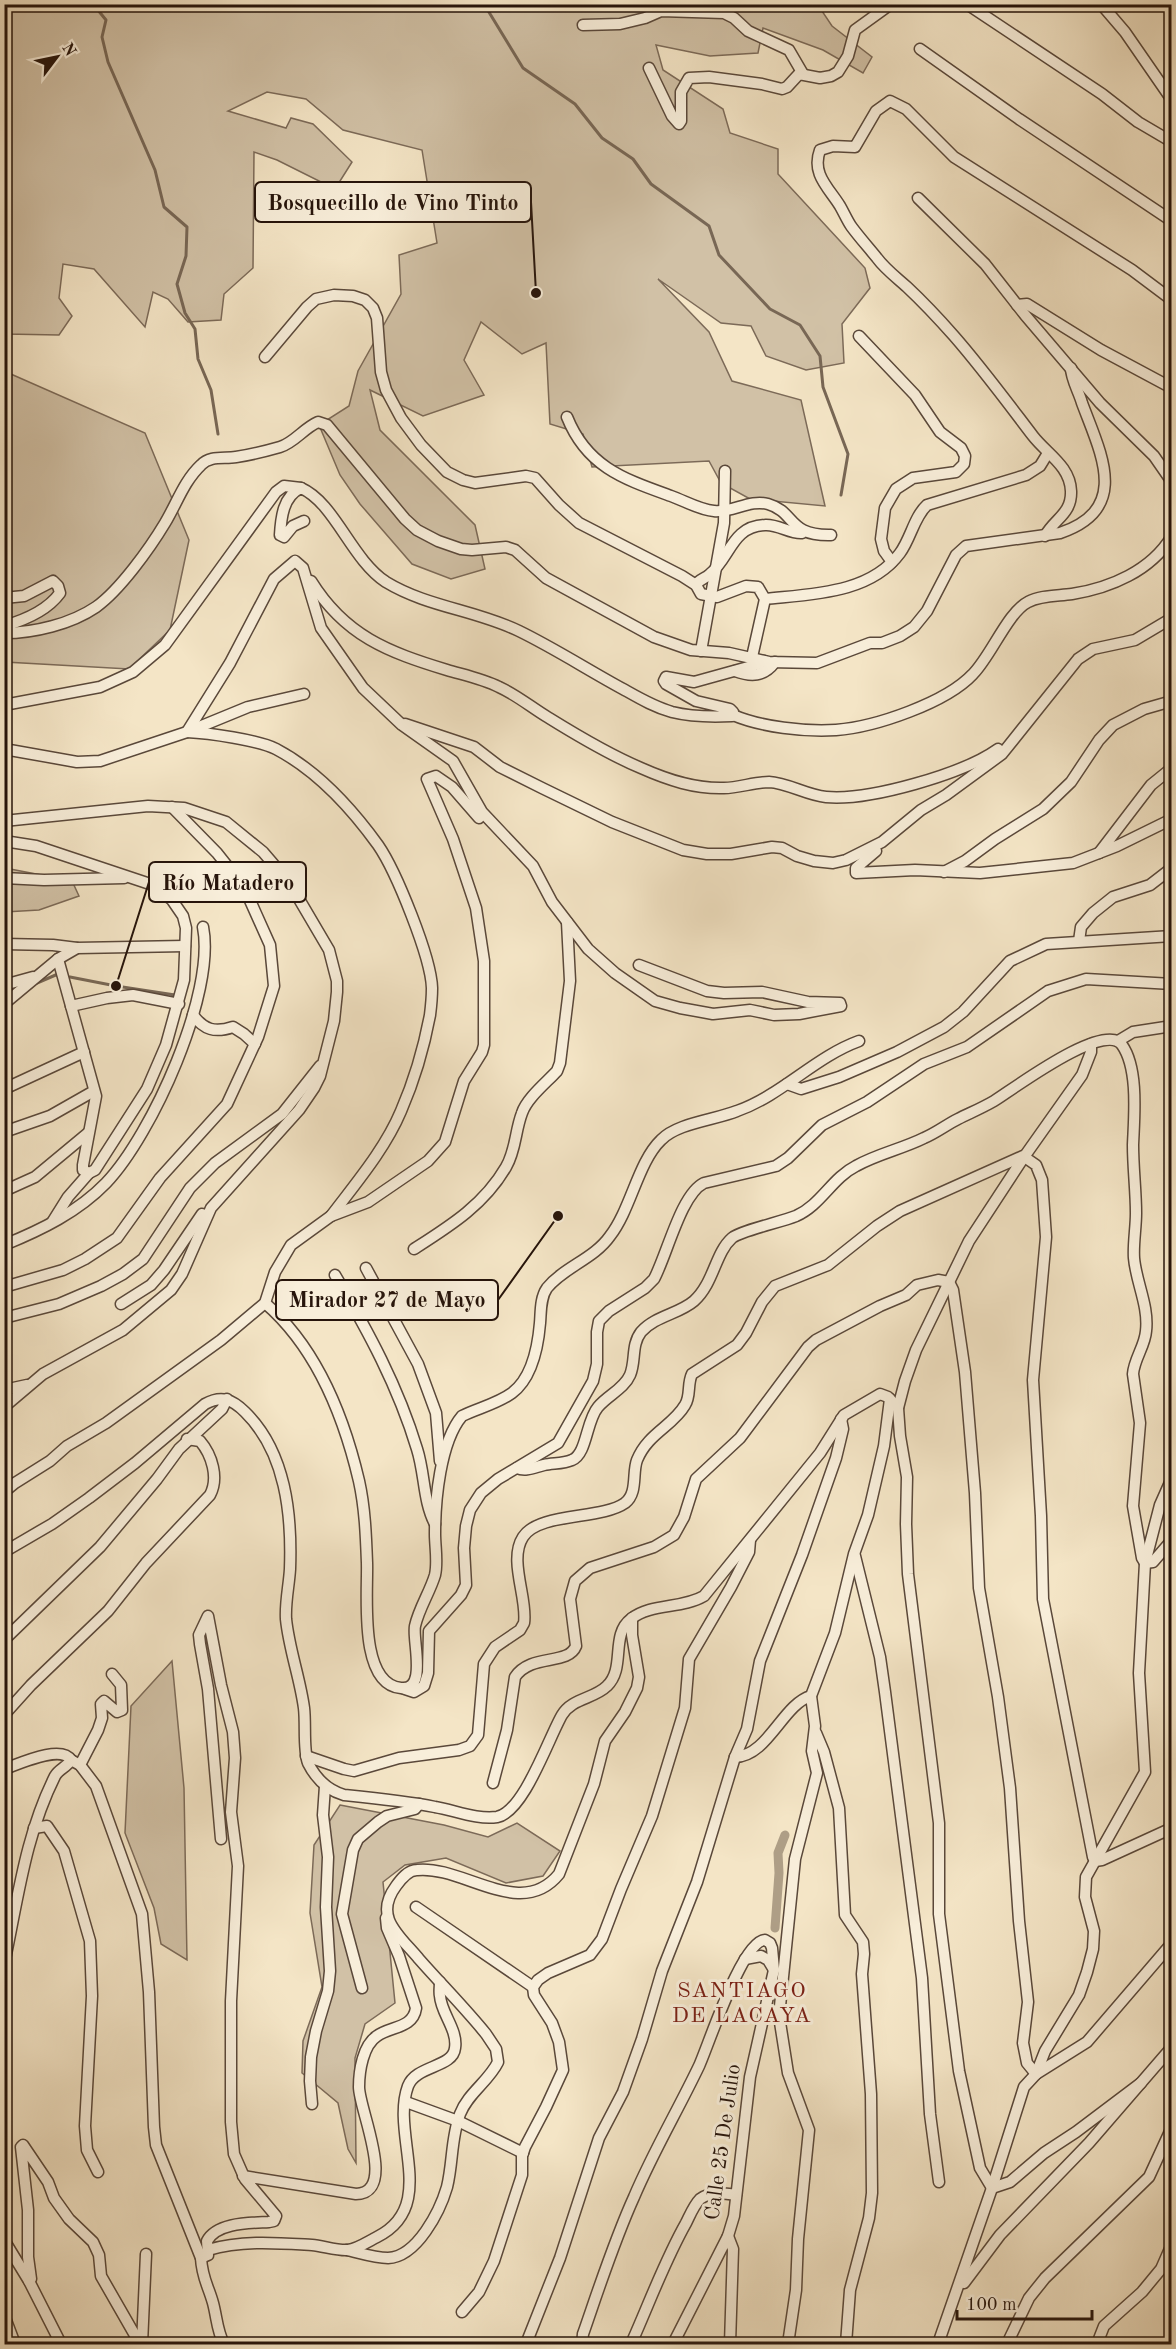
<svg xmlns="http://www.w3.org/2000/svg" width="1176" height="2349" viewBox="0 0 1176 2349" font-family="'Old Standard TT',serif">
  <rect width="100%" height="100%" fill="#f4e5c6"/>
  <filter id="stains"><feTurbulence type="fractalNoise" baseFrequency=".00333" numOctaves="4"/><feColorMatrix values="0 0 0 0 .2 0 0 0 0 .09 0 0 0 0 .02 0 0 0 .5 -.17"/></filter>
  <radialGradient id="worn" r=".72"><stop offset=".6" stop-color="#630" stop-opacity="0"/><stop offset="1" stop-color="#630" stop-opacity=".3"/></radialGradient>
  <!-- green -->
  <g fill="#d1c1a6" stroke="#7c6a58" stroke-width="1.5">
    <path d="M5,5H818L832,26L872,57L863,73L823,50L763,28L758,53L710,56L656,45L663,70L723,109L730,133L778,149V174L865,268L870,288L842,324L844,363L806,370L766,356L751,326L721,323L658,279L709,332L732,381L801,400L825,506L750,499L721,483L709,461L592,467L583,434L550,424L546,343L522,354L481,322L464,360L484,395L423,416L370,390L380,430L475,525L485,569L451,579L412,564L360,504L340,475L319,425L349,406L358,371L401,294L399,255L437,243L422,150L343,130L306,99L267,92L228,111L286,128L291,118L313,124L352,162L335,189L277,160L254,152L253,268L224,294L221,320L188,322L168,299L153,292L145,327L94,269L63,264L59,298L72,316L59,335L5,334Z"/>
    <path d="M4,371L145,433L189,540L170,630L129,669L5,662Z"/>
    <path d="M5,868L72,881L79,896L39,910L5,912Z"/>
    <path d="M172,1661L184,1788L187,1960L161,1944L154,1908L125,1833L131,1706Z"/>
    <path d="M340,1805L444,1825L488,1837L517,1823L560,1851L543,1876L506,1883L446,1858L405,1865L383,1882L395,2003L365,2024L355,2058L356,2163L348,2149L338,2103L302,2073L303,2041L322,1987L310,1913L314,1845Z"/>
  </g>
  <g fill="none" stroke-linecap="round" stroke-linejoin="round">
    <!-- stream -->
    <g stroke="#786755" stroke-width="3">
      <path d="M93,4L106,20L102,37L108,62L155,170L164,207L187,227L186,256L177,284L185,313L195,329L198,359L211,390L218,434"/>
      <path d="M484,4L523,68L575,104L602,138L633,159L651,184L709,226L719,255L770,309L800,325L820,356L823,387L848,454L841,495"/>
      <path d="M70,977L116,986L175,995"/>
      <path d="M37,983L58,974"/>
    </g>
    <!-- canal -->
    <path stroke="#ae9e86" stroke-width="9" d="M775,1928L779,1873L778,1853L785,1835"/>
    <!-- minor casing -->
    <g stroke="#5a483a" stroke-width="13">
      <g id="minor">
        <path d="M967,4L1102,94L1138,122L1172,142"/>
        <path d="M1101,4L1125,32L1172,100"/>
        <path d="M583,25L620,24L645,18L661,11L724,13L734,18L748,31L789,50L803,74"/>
        <path d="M920,49L1019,119L1172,221"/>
        <path d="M649,68L672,116L679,124L681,121V92L689,78L709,77L762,84L782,89L787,87L799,74L820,78L831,76L838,72L848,56L855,30L891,4"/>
        <path d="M918,198L985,264L1025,315L1100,403L1154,456L1172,482"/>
        <path d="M1017,305L1027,304L1101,350L1172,388"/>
        <path d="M859,336L915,395L940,432L961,448L965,456L964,464L956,472L913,478L896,489L885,508L881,539L884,551L892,562"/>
        <path d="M265,357L307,307L316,299L334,295L353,296L365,300L373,308L377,318L381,372L386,390L401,418L421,445L447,472L463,480L475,483L526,476L535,478L559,505L579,523L682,576L696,585L701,594L717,597L746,586L758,587L765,599L752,657"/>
        <path d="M567,417C587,467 624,479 671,496C685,501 700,510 714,511C732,513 750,499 768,504C796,512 787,536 831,535"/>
        <path d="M304,521L293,526L284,537L280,535C281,518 283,496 301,488C335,503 351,559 386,582C427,607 476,610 519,631C554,648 588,670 623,689C639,698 654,707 672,712C692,717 712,717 732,716L733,712L730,709L696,701L666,684L664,681L666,677L694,682L759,664L764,661"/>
        <path d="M1045,536C1054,519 1072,514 1071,491C1070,466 1047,454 1033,436C1007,402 982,368 954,336C939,319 923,302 907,287C897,278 885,269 877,258C869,248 859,237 851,226C847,220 844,213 840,206C829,188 811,174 820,150L833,146L855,147L876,111L890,101L906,109L954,157L1132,270L1172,300"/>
        <path d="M311,581C345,636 388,652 447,670C464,675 483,679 499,687C517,695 532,708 549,718C578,736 610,755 641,768C668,780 695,789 724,788C739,788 754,782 769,782C788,783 806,795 826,797C869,801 963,774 998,749"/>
        <path d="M696,585C699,579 705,579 710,574C730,558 732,526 765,525C778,524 790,534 802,533"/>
        <path d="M4,598L24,596L53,581L58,586L60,593C47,611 25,620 4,626"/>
        <path d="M765,599C811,594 870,594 900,553C911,538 914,517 927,505L1026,475L1040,466L1048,453"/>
        <path d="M4,633C34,633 71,624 96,607C120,590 150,548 165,523C177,503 184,481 201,465C210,455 224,459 236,457C250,455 266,451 280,447C294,443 304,428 318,422L327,425L405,519L417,530L438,541L461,549L472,550L506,547L515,550L546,578L654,637L691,650L729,653L769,662L817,663L870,643H882L900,636L914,627L927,611L956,555L966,546L1060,533C1131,509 1101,454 1082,403C1079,392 1071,379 1071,368"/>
        <path d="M701,651L724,523L725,471"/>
        <path d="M735,671C751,677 764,677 775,662"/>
        <path d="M4,705L100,687L133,672L165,645L276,492L284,486L301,488"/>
        <path d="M733,715C761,727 805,732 836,730C875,727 946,703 973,674C991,656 1008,612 1028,602C1041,595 1058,596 1072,594C1110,588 1151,571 1172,536"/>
        <path d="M405,724L474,747L500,767L542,788L612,822L683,850L707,854H731L772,847L782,848L797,856L814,861L833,863L846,860L882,842L921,810L946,795L1002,754L1078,659L1093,649L1135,640L1172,618"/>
        <path d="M4,749L77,762L100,761L187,732L248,707L304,694"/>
        <path d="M4,821L148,806L184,808L226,822L263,852L287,880L299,899L329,950L337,981V992L334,1021L320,1076L314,1088L299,1110L211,1208L182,1274L171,1290L123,1330L43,1374L4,1407"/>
        <path d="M4,841L36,846L153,885L172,900L183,916L186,928L184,980L166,1045L147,1089L95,1170L89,1173L83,1170V1165L96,1096L58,959"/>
        <path d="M876,851L856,868V873L915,870L980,873L1073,863L1117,846L1172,819"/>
        <path d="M1099,853L1151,785L1172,768"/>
        <path d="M944,872L965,861L995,839L1043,809L1071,782L1099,740L1113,725L1144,709L1172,701"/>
        <path d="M4,878L44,880L124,878"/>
        <path d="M1079,941L1081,927L1093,913L1113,897L1150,885L1172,868"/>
        <path d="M4,944L53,945L77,948"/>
        <path d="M4,985L33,977"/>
        <path d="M4,1004L58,959L77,948L185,946"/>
        <path d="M71,1006L107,998L133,995L179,1004"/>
        <path d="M193,1015C204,1030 215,1033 233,1027L244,1034L255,1044"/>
        <path d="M1118,1041L1133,1032L1172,1026"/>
        <path d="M1091,1044V1052L1082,1075L1024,1157L969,1241L916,1350L905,1381L898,1408L900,1436L907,1477L906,1524L908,1574L939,1823V1914L959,2071L980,2168L992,2188L1010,2182L1044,2153L1076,2132L1141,2083"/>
        <path d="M787,1084L801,1089L839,1077L897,1052L944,1027L963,1012L1010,961L1046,944L1172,936"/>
        <path d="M4,1089L84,1052"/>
        <path d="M4,1132L50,1116L94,1091"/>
        <path d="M4,1191L35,1177L88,1133"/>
        <path d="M331,1216C356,1183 385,1149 401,1111C414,1081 424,1047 430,1015C431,1007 432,997 432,988C431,957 396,871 378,845C352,809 316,770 276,749C258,740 209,733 187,732L230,663L274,579L295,561L303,568L321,628L363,688L402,725L453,761L482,812L533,866L552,902L588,949L615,973L655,1001L680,1008L713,1014L750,1010L774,1015L799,1014L841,1006L840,1003L808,1002L762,992L724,993L707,991L639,965"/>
        <path d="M53,1221L68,1197L89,1173"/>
        <path d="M4,1245C41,1230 78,1212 106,1183C152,1135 216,993 203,927"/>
        <path d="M414,1249C450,1226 484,1205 506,1167C516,1150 515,1131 522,1113C527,1098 546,1083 557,1071L560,1063L570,981L567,922"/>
        <path d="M366,1268L418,1364L436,1413L440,1461"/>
        <path d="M335,1275C368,1331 398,1386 417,1449C425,1474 423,1501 435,1524"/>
        <path d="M949,1282L953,1290L965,1372L975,1493L979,1588L998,1697L1010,1788L1019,1921L1028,2002L1023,2043L1027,2063L1036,2074L1087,2042L1172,1943"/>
        <path d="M4,1287L63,1270L85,1259L117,1238L160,1178L227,1104L258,1037L274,986L270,945L244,887L217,853L172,807"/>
        <path d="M265,1303C316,1347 344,1417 359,1481C365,1508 366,1536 367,1563C368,1593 358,1684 401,1688C428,1691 412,1640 415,1626C419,1608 430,1592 435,1575C438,1562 435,1547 435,1534C435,1501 440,1442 462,1416C478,1408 497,1404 512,1393C532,1378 538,1347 540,1323C541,1312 540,1298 547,1288C564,1267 594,1259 610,1236C631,1209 638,1162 661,1140C677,1123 715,1120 737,1111C782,1095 815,1057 859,1041"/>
        <path d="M121,1304L151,1285L164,1270L202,1214"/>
        <path d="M4,1318L59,1304L101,1286L123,1274L143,1259L190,1188L215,1163L282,1114L320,1066"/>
        <path d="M4,1390L27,1385"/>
        <path d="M517,1468C526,1472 535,1467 544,1465C553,1463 563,1464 572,1460C587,1454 586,1421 598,1407C608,1395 624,1389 630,1375C636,1361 631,1345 641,1332C655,1316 679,1314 694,1301C714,1283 715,1253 732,1238C740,1231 781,1222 796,1216C821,1205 832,1178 856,1166C877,1154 902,1149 924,1138C936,1133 946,1125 958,1119C970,1113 982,1108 994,1101C1012,1090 1105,1020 1122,1045C1139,1069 1134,1118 1133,1145C1133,1168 1136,1191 1136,1213C1136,1228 1133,1244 1134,1258C1136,1282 1149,1306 1146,1331C1145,1346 1134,1359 1133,1374L1140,1423L1133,1506L1142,1558L1145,1563L1153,1562L1172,1540"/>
        <path d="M4,1492L15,1483L50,1461L67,1446L106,1423L221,1340L265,1303L275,1272L291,1245L331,1216L368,1202L428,1161L445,1142L464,1081L482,1052L484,1045V961L476,908L453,839L427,779L436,776L452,787L479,818"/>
        <path d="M4,1552L52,1524L89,1498L135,1463L205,1404C221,1395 232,1399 245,1412C286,1452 292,1515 290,1569C289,1586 285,1602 286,1619C289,1649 300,1678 304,1708C306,1724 303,1750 308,1763C316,1779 327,1790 344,1795C374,1798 405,1801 435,1807C454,1810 477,1820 497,1817C524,1812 549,1737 562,1715C572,1698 594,1699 607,1686C626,1668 610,1635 631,1619C651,1603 682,1609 704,1596L820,1453L844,1415L880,1394L888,1397L898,1408"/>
        <path d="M855,1556L880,1657L885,1692L922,1978L930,2114L939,2182"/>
        <path d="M4,1640L100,1547L157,1479L179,1449L222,1409L227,1399"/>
        <path d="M405,1689L414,1692L424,1686L428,1673L429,1631L461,1595L466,1585L464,1548L466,1526L470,1510L481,1493L498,1479L558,1443L593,1381L597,1364V1332L599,1321L609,1311L645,1288L654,1279C667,1255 681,1194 704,1183L776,1166L788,1158L822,1125L867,1102L924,1064L967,1047L1048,991L1086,979L1172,984"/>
        <path d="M4,1715L31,1685L108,1611L146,1563L210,1495C219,1478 212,1455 200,1441L187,1439"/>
        <path d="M816,1733L824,1752L839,1808L845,1915L863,1942L864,1954L862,1974L871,2094L872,2193L869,2218L850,2290L846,2344"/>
        <path d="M306,1756L344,1769L354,1771L399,1758L459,1750L470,1746L478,1735L484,1664L495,1647L520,1630L524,1623C528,1599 508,1560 523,1537C539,1512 601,1520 625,1503C638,1493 632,1473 637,1460C648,1433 673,1426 685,1405C691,1396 687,1384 692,1374L737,1345L746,1333L762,1302L775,1286L828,1265L877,1226L900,1211L1023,1156L1036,1165L1042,1180L1046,1237L1033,1380L1041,1516L1043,1599L1093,1857L1095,1861L1102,1860L1172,1828"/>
        <path d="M735,1757C768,1756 783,1704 811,1696"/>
        <path d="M71,1760L80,1765L96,1786L142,1914L149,1992L154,2127L156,2145L201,2258C202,2278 208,2285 213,2303C217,2318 217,2331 224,2344"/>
        <path d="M80,1765L98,1730L102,1718L101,1704L104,1701L117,1712L122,1710L121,1685L112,1674"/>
        <path d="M4,1769C19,1764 61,1744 71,1760C67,1767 59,1769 55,1776C25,1836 18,1899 4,1964"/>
        <path d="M493,1783L507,1730L515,1677C531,1653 568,1666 576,1646L570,1599L575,1581L590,1568L654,1547L674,1535L684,1517L696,1479L740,1438L808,1347L816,1340L880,1306L906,1295L917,1285L938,1280L949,1282"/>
        <path d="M34,1828L47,1826L64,1851L90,1941L92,1996L85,2126L87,2150L98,2172"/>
        <path d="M416,1907L533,1987"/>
        <path d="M745,1959L761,1956L768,1960L774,1970"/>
        <path d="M362,1988L342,1914L353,1850L358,1839L378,1822L387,1816L415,1809L419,1804"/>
        <path d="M406,2102L458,2121L523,2153"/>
        <path d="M312,2104L310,2081L311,2057L316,2031L328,1991L330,1971L326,1907L328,1857L323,1815L325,1786"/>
        <path d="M243,2176L356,2194C398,2193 359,2110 359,2087C359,2071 363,2045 377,2036C390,2026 413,2029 416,2008L399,1956L387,1928L386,1918"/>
        <path d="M728,2236L733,2249L730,2344"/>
        <path d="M4,2240L29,2281L61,2344"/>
        <path d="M208,2250C242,2240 277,2243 312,2245C323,2246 338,2251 348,2250C357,2249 369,2241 377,2237C439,2206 390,2135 408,2086C416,2065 453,2068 455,2048C458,2030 441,2013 440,1996C439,1992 440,1987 440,1982"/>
        <path d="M347,2250C360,2253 375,2258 388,2258C417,2257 440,2211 447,2187C453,2163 451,2137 460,2114C468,2093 489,2081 498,2062L496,2049L486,2034C465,2008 441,1984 419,1959C399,1935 373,1917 396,1886C401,1879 408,1870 417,1870C463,1865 521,1921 559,1874L594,1784L605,1741L625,1712L637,1688L639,1677L632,1635V1618"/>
        <path d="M201,2258L208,2255L207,2241C217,2222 251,2223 269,2222L274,2221L276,2216L245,2179L234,2154L231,2122V2001L238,1866L231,1812L235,1758L233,1732L221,1685L208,1616L199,1635L200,1644L208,1689L221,1839"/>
        <path d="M29,2281L31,2279L28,2257V2210L21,2147L23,2145L48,2182L54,2198L69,2219L93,2242L99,2255L101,2276L140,2344"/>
        <path d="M964,2283L1000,2235L1089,2143L1172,2047"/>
        <path d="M462,2312L479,2292L494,2261L522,2175V2156L525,2147L546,2107L563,2070L559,2042L552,2023L534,1995L533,1987L538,1980L548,1973L590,1955L602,1939L621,1889L652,1816L685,1708L689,1659L731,1587L749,1552L750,1540"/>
        <path d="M4,2315L15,2344"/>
        <path d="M142,2344L146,2254"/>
        <path d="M526,2344L560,2258L599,2138L623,2092L642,2039L662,1971L697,1882L735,1757L747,1729L760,1661L802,1555L836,1458L843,1429L841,1419"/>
        <path d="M582,2344L583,2334C599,2288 614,2241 634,2197C653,2152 678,2110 699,2066C709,2044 742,1941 765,1940L770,1943L772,1948L774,1970L750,2077L734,2216L728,2236L673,2344"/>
        <path d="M631,2344C649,2304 664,2262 686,2223C690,2215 694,2205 700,2199C711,2191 724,2193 736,2195"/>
        <path d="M788,2344L796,2290L798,2239L809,2130L788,2073L779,2016L795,1859L817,1773L812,1751L815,1726L811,1696L835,1633L854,1554L868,1515L884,1446L890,1399"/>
        <path d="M938,2344L992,2188L1024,2087L1036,2074L1045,2051L1079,1995L1087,1972L1093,1949L1094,1931L1085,1897L1086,1877L1145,1772L1139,1673L1145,1563L1160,1505L1172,1478"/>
        <path d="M1007,2344L1029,2298L1045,2278L1149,2177L1172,2127"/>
        <path d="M1097,2344L1104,2326L1142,2292L1161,2269L1172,2244"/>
      </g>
    </g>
    <!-- minor -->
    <use href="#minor" stroke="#f8eeda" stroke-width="10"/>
  </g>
  <g text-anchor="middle" stroke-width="6" stroke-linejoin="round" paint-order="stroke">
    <!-- street labels -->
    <g font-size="21" fill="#26140b" stroke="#f8eeda">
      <text transform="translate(722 2142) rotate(-82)" y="7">Calle 25 De Julio</text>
    </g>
    <!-- neighbourhood labels -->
    <g font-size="22" letter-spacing="1.5" fill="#7a1f14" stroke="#f8eeda">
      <text x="742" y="1997">SANTIAGO<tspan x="742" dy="25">DE LACAYA</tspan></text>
    </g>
  </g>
  <!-- callouts -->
  <path fill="none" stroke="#26140b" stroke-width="2" d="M536 293L531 202M116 986L149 882M558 1216L498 1300"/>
  <g fill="#26140b" stroke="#f8eeda" stroke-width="2">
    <circle cx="536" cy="293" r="6"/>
    <circle cx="116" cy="986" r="6"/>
    <circle cx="558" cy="1216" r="6"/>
  </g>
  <g fill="#f8eeda" stroke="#26140b" stroke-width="2">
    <rect x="255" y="182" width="276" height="40" rx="6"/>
    <rect x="149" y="862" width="157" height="40" rx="6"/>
    <rect x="276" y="1280" width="222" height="40" rx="6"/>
  </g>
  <g font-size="22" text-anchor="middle" font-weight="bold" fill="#26140b">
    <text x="393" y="210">Bosquecillo de Vino Tinto</text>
    <text x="228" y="890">Río Matadero</text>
    <text x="387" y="1307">Mirador 27 de Mayo</text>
  </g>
  <!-- margin -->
  <rect width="1176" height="2349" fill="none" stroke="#f4e5c6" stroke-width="24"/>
  <rect x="6" y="6" width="1164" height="2337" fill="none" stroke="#26140b" stroke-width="3"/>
  <rect x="12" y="12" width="1152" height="2325" fill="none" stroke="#26140b" stroke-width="1.5"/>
  <!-- north arrow -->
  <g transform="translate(57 57) rotate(58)" stroke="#f8eeda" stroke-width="4.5" paint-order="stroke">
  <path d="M0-4.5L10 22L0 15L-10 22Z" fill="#26140b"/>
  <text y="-9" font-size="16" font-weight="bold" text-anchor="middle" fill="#26140b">N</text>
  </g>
  <!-- scale -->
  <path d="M957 2310v9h135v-9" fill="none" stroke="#26140b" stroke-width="3"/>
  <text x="966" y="2310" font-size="18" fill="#26140b" stroke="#f8eeda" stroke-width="4.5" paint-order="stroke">100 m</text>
  <rect width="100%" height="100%" filter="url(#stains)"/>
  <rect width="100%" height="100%" fill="url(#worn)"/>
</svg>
